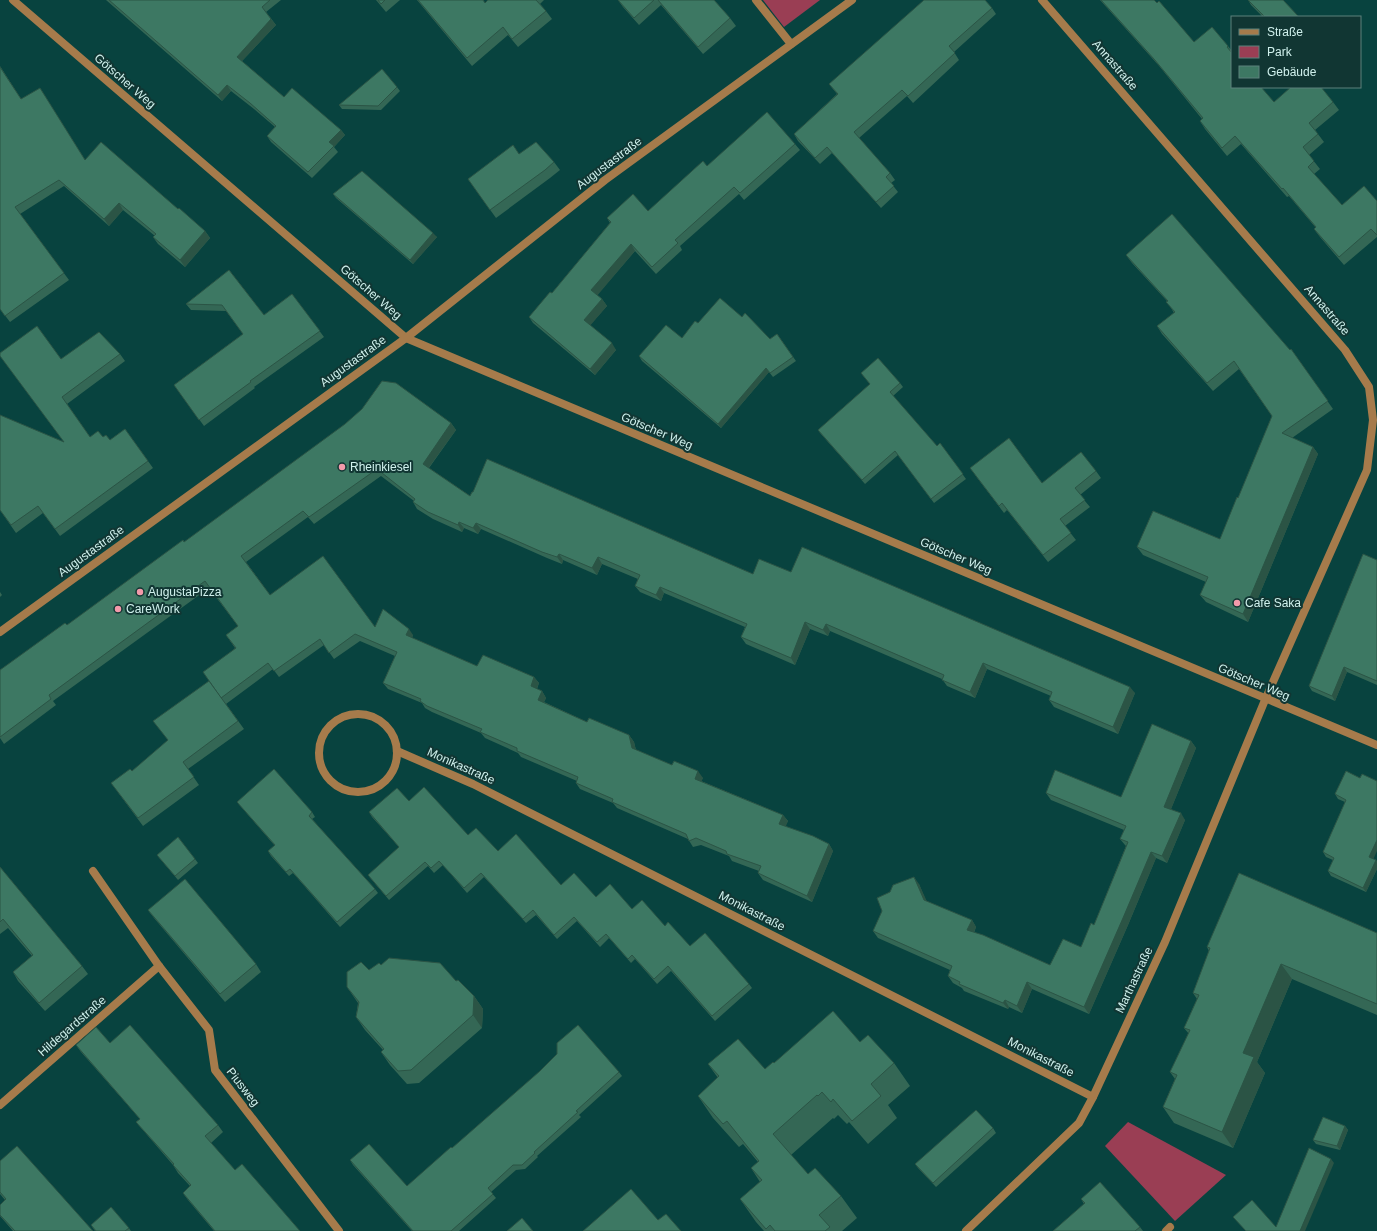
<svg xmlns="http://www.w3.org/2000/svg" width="1377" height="1231" viewBox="0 0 1377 1231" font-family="Arial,sans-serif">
  <rect width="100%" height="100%" fill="#08433f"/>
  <!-- green -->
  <g fill="#9a3e54">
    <path d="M763,0H820L784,27Z"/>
    <path d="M1128,1122L1226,1175L1175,1221L1105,1146Z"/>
  </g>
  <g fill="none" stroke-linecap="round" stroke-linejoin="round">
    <!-- lane -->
    <path stroke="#a67b4b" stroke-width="8" d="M756,0L791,44"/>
    <!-- street -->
    <g stroke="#a67b4b" stroke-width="8">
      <path d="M13,0L406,338L1377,745"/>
      <path d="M0,632L406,338L605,180L852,0"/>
      <circle cx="358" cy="753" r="39"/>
      <path d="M397,751L473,784L1093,1097"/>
      <path d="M93,871L159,966L209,1030L215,1070L339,1231"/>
      <path d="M0,1105L159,966"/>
      <path d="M966,1231L1079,1123L1093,1097L1165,942L1265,700L1367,470L1373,420L1369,387L1345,350L1042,0"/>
      <path d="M1166,1231L1170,1227"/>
    </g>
  </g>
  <!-- wall -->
  <g fill="#346755">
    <path d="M106,0H281L266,12L276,25L242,61L284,97L341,130L345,135L334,147L338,152L312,178L271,142L267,136L275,127L254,109L231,91L222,101Z"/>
    <path d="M376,0H400L386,12Z"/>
    <path d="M417,0H483L485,3L488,0H544L540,4L546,11L552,19L518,47L508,35L472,66Z"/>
    <path d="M618,0H714L730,18L736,26L703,54L661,5L639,25L623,7Z"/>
    <path d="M1100,0H1154L1194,42L1228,46L1232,51V87L1274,102H1333L1339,110L1315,130L1324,142L1309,155L1320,169L1314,174L1342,205L1377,201V237L1344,265L1320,237L1314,229L1316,228L1305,215L1289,196L1287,197L1241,144L1227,156L1205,129L1200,121L1202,119L1160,67Z"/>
    <path d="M1248,0H1283L1299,17H1263L1251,5Z"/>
    <path d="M992,8L996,14L954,52L959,60L913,103L907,96L859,138L890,173L895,180L891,183L898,192L881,208L832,153L820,164L798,141L794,134L837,94L829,84Z"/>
    <path d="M0,66L21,99L44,95L85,160L178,209L205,231L210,238L185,267L158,244L153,237L155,236L123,210L109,226L64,186L20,214L69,280L10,322L0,309V310Z"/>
    <path d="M397,87L400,91L381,110L342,109L339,105Z"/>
    <path d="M795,144L800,150L744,200L739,194L680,246L682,250L656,274L635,251L597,295L602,299L607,306L590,325L616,350L595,375L533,323L529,317L552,293L610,223L607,218L648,211L707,166Z"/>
    <path d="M519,154L554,162L560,170L550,178L496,218L468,179Z"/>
    <path d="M333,194L437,237L413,264L336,198Z"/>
    <path d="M1126,255L1290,350L1291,349L1333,409L1292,438L1313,447L1318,454L1248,622L1206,602L1200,595L1206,582L1143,555L1137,547L1220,539L1238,498L1272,416L1239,369L1213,391L1162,334L1157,326L1174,313L1167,301L1132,263Z"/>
    <path d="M229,270L264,315L292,294L324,337L254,387L255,388L204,426L174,385L243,334L226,311L191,310L186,304Z"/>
    <path d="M742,317L770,339L777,334L796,361L773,377L769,372L721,428L642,361L639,356L682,338L698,323Z"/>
    <path d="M120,354L125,361L67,404L90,437H103L110,440L125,429L153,468L60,536L43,513L16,533L0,510L64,442L4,361L61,359Z"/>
    <path d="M861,373L900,383L903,387L893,396L937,446L940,443L966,479L934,503L898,455L865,484L821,434L818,430L870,384Z"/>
    <path d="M451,423L456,430L429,468L470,496L753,574L791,572L1135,693L1118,734L1054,707L1049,700L1051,696L987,669L975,698L947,686L942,679L830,631L828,636L810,629L795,665L746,644L741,637L745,627L664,593L661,601L640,592L635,586L638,579L602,564L597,575L563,560L562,564L547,558L481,529L478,534L464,528L462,532L433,519L417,509L413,502L414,501L381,476L314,524L308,517L246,562L270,595L375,627L413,635L412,638L477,666L534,677L539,683L537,689L542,691L546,698L544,702L587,722L629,735L634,742L636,750L703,778L701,781L783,815L788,821L785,826L829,844L833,851L812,902L763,880L758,873L759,871L732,861L729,856L701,845L693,847L688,839L617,808L613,803L580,789L576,783L577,781L521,757L518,753L485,738L481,733L432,712L425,708L422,703L388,689L383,683L395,656L360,641L334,659L324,645L279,677L273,669L226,704L244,729L188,769L199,785L143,826L117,791L132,771L167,741L209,681L235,648L226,635L238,626L209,588L53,701L56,705L4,744L0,738V670L67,625L184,542Z"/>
    <path d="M1096,471L1101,478L1080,495L1090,507L1065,526L1076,540L1048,562L1007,510L1004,513L975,475L1042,483Z"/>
    <path d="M1377,560V685L1347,672L1335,701L1312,691L1309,686Z"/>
    <path d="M0,592L2,595L0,597Z"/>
    <path d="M1191,741L1196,748L1171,809L1185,820L1167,863L1156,858L1128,925L1089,1014L1032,989L1022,1013L1009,1007L1008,1009L964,991L962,988L953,983L948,976L950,970L878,938L873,931L919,884L926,901L972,920L976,927L974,933L1050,965L1081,947L1094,925L1126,846L1125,845L1120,839L1124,830L1051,800L1046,793L1121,797Z"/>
    <path d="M1346,771L1373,859L1376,860L1377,862V869L1366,892L1331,876L1328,871L1333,860L1326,857L1323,852L1345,802L1338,799L1335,794Z"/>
    <path d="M409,801L468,835L561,885L632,909L665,926L690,946L749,984L752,988L715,1021L671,971L657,984L635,959L631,963L609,938L600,947L577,921L557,939L536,915L526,923L484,877L467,893L443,865L434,873L428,866L389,900L368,875L399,847L372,817L369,812Z"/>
    <path d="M237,802L312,812L315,817L312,819L375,889L378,893L340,927L293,873L289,876L271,856L268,851L275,846Z"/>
    <path d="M157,855L195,859L198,863L178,880Z"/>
    <path d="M0,867L82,966L88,974L45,1011L18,981L13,972L32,956L8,928L0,934Z"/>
    <path d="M148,910L256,964L261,972L225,1002L154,918Z"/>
    <path d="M1377,933V1015L1292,979L1257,1062L1265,1073L1233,1148L1174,1123L1163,1107L1175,1079L1170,1072L1189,1034L1184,1028L1197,999L1193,993L1209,951L1207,947Z"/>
    <path d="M381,965L456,981L474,996L483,1009L482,1028L419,1083L407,1084L390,1065L381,1052L383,1050L365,1030L356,1017L358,1003L347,987L369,970Z"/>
    <path d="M860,1042L894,1063L910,1086L888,1105L897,1118L868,1144L849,1122L847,1124L838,1115L834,1119L833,1118L791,1155L808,1174L841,1196L857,1218L842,1231H764L756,1222L740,1199L760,1182L751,1168L758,1162L743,1144L739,1147L713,1118L698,1096L718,1078L708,1064L765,1069L774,1063Z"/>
    <path d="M110,1043L218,1125L223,1132L211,1143L235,1170L300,1231H214L188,1200L183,1193L190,1186L178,1173L173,1165L142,1129L136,1122L140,1119L81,1052L76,1045Z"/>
    <path d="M619,1072L622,1076L579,1115L581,1117L537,1156L538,1157L525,1169L516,1170L491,1192L496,1198L459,1231H412L353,1165L350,1160L407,1186L452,1148Z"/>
    <path d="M1345,1126L1348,1130L1340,1150L1316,1144L1313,1140Z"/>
    <path d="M993,1128L996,1133L936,1187L918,1168L915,1164Z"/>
    <path d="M0,1161L93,1231H13L0,1216V1205L5,1200L0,1194Z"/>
    <path d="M1081,1199L1140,1227L1143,1231H1053L1084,1204Z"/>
    <path d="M91,1225L129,1228L131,1231H95Z"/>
  </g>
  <!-- shaded-wall -->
  <g fill="#2b5445">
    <path d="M271,19L276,25L241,62L237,57Z"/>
    <path d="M227,85L231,91L222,101L218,95Z"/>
    <path d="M341,130L345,135L334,147L329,142Z"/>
    <path d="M119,203L123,210L109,226L104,219Z"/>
    <path d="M205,231L210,238L185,267L180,260Z"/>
    <path d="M433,233L437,237L413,264L410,260Z"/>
    <path d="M631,244L635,251L596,297L591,290Z"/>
    <path d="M602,299L607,306L589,327L584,320Z"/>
    <path d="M612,343L616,350L595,375L590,369Z"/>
    <path d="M766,368L769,372L721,428L718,424Z"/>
    <path d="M451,423L456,430L427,470L423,464Z"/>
    <path d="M1313,447L1318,454L1248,622L1243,614Z"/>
    <path d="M459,522L464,528L462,532L458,525Z"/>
    <path d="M476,523L481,529L478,534L473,528Z"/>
    <path d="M559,554L563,560L562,564L557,557Z"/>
    <path d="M598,557L602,564L597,575L592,568Z"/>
    <path d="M660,587L664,593L661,601L656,595Z"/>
    <path d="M805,622L810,629L795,665L791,658Z"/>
    <path d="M826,624L830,631L828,636L823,630Z"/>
    <path d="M409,629L413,635L410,642L406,635Z"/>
    <path d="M983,663L987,669L975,698L970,692Z"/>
    <path d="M1344,667L1347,672L1335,701L1332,696Z"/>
    <path d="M534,677L539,683L535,693L531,686Z"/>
    <path d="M1130,687L1135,693L1118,734L1113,727Z"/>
    <path d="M542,691L546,698L542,706L538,700Z"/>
    <path d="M629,735L634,742L637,755L632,748Z"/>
    <path d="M1191,741L1196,748L1169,814L1164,807Z"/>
    <path d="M698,771L703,778L700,785L695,779Z"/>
    <path d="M1181,813L1185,820L1167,863L1162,856Z"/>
    <path d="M783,815L788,821L784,831L779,824Z"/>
    <path d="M1377,840V851L1372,862L1369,857Z"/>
    <path d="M829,844L833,851L812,902L807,896Z"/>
    <path d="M1151,852L1156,858L1128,925L1089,1014L1084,1007Z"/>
    <path d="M1376,860L1377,862V869L1366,892L1363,888Z"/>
    <path d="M914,877L919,884L929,906L924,900Z"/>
    <path d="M972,920L976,927L972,937L967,930Z"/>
    <path d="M1281,964L1292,979L1257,1062L1265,1073L1233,1148L1222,1132L1243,1053Z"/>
    <path d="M1027,982L1032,989L1022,1013L1017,1006Z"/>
    <path d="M474,996L483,1009L482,1028L473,1015Z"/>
    <path d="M1005,1000L1009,1007L1008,1009L1003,1003Z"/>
    <path d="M1345,1126L1348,1130L1340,1150L1337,1146Z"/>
    <path d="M1331,1159L1334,1163L1305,1231H1300Z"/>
  </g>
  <!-- building -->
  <g fill="#3d7863" stroke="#2b5445">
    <path d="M109,0H270L262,7L271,19L237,57L284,97L292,88L341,130L329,142L334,146L308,172L267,136L276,126L250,103L227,85L218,95Z"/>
    <path d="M378,0H385L381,4Z"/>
    <path d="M418,0H483L485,3L488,0H536L546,11L512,39L503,27L467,58Z"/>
    <path d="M618,0H654L634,18Z"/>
    <path d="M658,0H714L730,18L698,47Z"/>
    <path d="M924,0H985L992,8L949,46L955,53L908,96L902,90L854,132L890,173L886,177L894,186L876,202L827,147L815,158L794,134L838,94L829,84Z"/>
    <path d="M1101,0H1154L1157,3L1159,1L1194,42L1212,27L1228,46L1227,47L1232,53V87H1261L1274,102L1291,87H1321L1333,102L1309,123L1318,134L1303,147L1314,161L1308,167L1342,205L1364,186L1377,201V235L1371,229L1339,257L1314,229L1316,227L1299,207L1283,188L1282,189L1235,136L1222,148L1200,121L1203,118L1154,59Z"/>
    <path d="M1248,0H1283L1298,16L1297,17H1265Z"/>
    <path d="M0,67L21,99L40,88L85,160L101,142L178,209L179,208L205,231L180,260L153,237L156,234L119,203L104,219L59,180L15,207L64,273L5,316L0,309Z"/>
    <path d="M382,69L397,87L378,106L339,105Z"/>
    <path d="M767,112L795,144L740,193L734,187L675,240L678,243L652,267L631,244L591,290L602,299L584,320L612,343L590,369L529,317L550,292L552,293L611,222L607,218L633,194L648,211L703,161L707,166Z"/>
    <path d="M536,142L554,162L545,170L490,210L468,179L513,145L519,154Z"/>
    <path d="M362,171L433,233L410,260L333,194Z"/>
    <path d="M1172,214L1290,350L1291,349L1328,401L1282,433L1313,447L1243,614L1200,595L1208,577L1137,547L1153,511L1220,539L1237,497L1238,498L1272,416L1234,361L1207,383L1157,326L1175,312L1166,302L1168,301L1126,255Z"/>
    <path d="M229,270L264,315L292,294L320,331L250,381L251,382L199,420L174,385L243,334L222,305L186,304Z"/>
    <path d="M720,298L742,317L745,313L770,339L777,334L793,357L770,373L766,368L718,424L639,356L666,325L682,338L695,321L698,323Z"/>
    <path d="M37,326L61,359L99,332L120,354L62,397L90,437L98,431L103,437L106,435L110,440L125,429L148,461L55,529L38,506L11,525L0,510V415L64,442L0,356V353Z"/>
    <path d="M878,358L900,383L890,392L937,446L940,443L963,474L931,499L895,451L862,480L818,430L870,384L861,373Z"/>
    <path d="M382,381L396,383L451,423L423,464L470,496L472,492H473L487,459L753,574L759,559L791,572L802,547L1130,687L1113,727L1049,700L1052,692L983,663L970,692L942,680L944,675L826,624L823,630L805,622L791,658L741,637L747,624L660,587L656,595L635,586L640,575L598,557L592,568L559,554L557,557L542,552L476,523L473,528L459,522L458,525L428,512L413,502L415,499L377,469L309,517L303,511L241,556L270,595L323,556L375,627L383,609L409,629L406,635L477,666L483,655L534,677L531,686L542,691L538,700L587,722L589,718L629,735L632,748L672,765L674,761L698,771L695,779L783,815L779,824L813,836L829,844L807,896L758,873L761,866L727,854L726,851L696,838L689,841L686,834L612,802L613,799L576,783L578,777L517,751V748L480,732L482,729L427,706L420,701L421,699L383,683L397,652L355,634L329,653L320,639L274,671L268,663L221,698L203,672L236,648L226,635L238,626L205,581L49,695L51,699L0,737V670L65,623L67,625L183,540L184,542L345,424L362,409Z"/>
    <path d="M1009,438L1042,483L1081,452L1096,471L1075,488L1085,500L1060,519L1071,533L1043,555L1002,503L999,506L970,468Z"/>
    <path d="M1363,554L1377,560V681L1344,667L1332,696L1309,686Z"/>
    <path d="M209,681L238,721L183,762L194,777L138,818L111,783L130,769L132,771L168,740L153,721Z"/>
    <path d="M1152,724L1191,741L1164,807L1181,813L1162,856L1151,852L1123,918L1084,1007L1027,982L1017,1006L1005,1000L1003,1003L959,984L960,982L948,976L952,966L873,931L882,911L877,898L890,892L893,885L914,877L924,900L972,920L967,930L983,935L1050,965L1063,939L1081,947L1091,923L1094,925L1128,842L1120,839L1126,826L1046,793L1055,770L1121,797Z"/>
    <path d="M274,769L312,812L309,816L375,889L337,922L290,869L286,872L268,851L275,845L237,802Z"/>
    <path d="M1346,771L1360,778L1362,774L1377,781V840L1369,857L1376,860L1363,888L1328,871L1334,858L1323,852L1346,800L1335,794Z"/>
    <path d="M424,787L468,835L476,828L498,851L516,834L561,885L574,873L596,897L610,884L632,909L642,900L665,926L668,922L690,946L705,933L749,984L712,1016L668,966L654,979L632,955L628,959L606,934L597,942L574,917L554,935L533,910L523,919L481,873L464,888L439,861L431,868L425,862L386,896L368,875L399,847L369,812L397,788L409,801Z"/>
    <path d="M178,837L195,859L175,876L157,855Z"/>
    <path d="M0,867L82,966L39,1003L13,972L33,955L3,919L0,922Z"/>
    <path d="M1239,873L1377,933V1004L1281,964L1243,1053L1254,1057L1222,1132L1163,1107L1177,1075L1170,1072L1190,1030L1184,1028L1199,995L1193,993L1210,948L1207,947Z"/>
    <path d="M185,879L256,964L220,994L148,910Z"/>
    <path d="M389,958L440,963L456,981L458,980L474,996L473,1015L411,1070L398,1071L381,1052L384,1049L356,1017L359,1002L347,987V972L361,962L369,970L379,963L381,965Z"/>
    <path d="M833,1011L860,1042L868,1035L894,1063L871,1084L881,1096L852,1121L833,1099L831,1102L822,1092L818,1096L817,1095L773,1134L808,1174L815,1168L841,1196L819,1215L830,1227L825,1231H775L770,1225L766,1229L740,1199L762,1180L751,1168L759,1161L727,1121L723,1124L698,1096L719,1076L708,1064L738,1039L765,1069L773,1062L774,1063Z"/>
    <path d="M130,1025L218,1125L205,1136L235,1170L242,1164L300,1231H215L183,1193L191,1185L173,1165L174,1164L136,1122L140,1119L76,1045L96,1027L110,1043Z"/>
    <path d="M578,1025L619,1072L576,1111L578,1112L534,1152L535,1153L522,1165H513L488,1188L493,1194L451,1231H413L350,1160L369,1144L407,1186L451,1147L452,1148L540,1071L557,1054V1043Z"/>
    <path d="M976,1110L993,1128L933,1183L915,1164Z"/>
    <path d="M1323,1117L1345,1126L1337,1146L1313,1140Z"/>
    <path d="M17,1146L93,1231H15L0,1215V1205L6,1199L0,1192V1161Z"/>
    <path d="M1309,1148L1331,1159L1300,1231H1246L1233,1217L1252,1200L1276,1227Z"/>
    <path d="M1100,1182L1140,1227L1135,1231H1053L1085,1203L1081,1199Z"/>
    <path d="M631,1189L658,1220L666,1214L681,1231H583Z"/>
    <path d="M111,1207L129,1228L125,1231H96L91,1225Z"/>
    <path d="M522,1218L533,1231H507Z"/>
  </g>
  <!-- markers -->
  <g fill="#f39aaa" stroke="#113633" stroke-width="1.5">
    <circle cx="342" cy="467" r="4"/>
    <circle cx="140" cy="592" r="4"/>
    <circle cx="1237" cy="603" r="4"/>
    <circle cx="118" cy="609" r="4"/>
  </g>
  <g text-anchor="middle" stroke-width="4" stroke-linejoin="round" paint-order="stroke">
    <!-- street labels -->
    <g font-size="12" fill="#d0f1ed" stroke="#113633">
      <text transform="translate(1115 65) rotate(49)" y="4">Annastraße</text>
      <text transform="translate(125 81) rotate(41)" y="4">Götscher Weg</text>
      <text transform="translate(609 163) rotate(-37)" y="4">Augustastraße</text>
      <text transform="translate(371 292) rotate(41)" y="4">Götscher Weg</text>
      <text transform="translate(1327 310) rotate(49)" y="4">Annastraße</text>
      <text transform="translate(353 361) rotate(-36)" y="4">Augustastraße</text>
      <text transform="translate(657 431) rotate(23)" y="4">Götscher Weg</text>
      <text transform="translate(91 551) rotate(-36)" y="4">Augustastraße</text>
      <text transform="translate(956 556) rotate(23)" y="4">Götscher Weg</text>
      <text transform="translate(1254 682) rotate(23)" y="4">Götscher Weg</text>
      <text transform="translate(461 766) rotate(24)" y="4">Monikastraße</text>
      <text transform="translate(752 911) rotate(27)" y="4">Monikastraße</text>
      <text transform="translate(1134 980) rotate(-65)" y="4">Marthastraße</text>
      <text transform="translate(72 1026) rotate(-41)" y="4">Hildegardstraße</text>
      <text transform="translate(1041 1057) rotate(27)" y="4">Monikastraße</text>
      <text transform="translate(243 1087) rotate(52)" y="4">Piusweg</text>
    </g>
    <!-- poi labels -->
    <g font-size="12" fill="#d0f1ed" stroke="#113633" text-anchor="start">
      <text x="350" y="471">Rheinkiesel</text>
      <text x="148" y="596">AugustaPizza</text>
      <text x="1245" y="607">Cafe Saka</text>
      <text x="126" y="613">CareWork</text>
    </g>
  </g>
  <!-- legend -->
  <rect x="1231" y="16" width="130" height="72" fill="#113633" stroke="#5d817d"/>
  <rect x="1239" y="29" width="20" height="6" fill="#a67b4b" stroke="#5d817d"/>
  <text x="1267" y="36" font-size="12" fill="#d0f1ed">Straße</text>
  <rect x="1239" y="46" width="20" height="12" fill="#9a3e54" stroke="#5d817d"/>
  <text x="1267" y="56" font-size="12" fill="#d0f1ed">Park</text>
  <rect x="1239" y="66" width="20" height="12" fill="#3d7863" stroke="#5d817d"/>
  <text x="1267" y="76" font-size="12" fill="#d0f1ed">Gebäude</text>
</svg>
